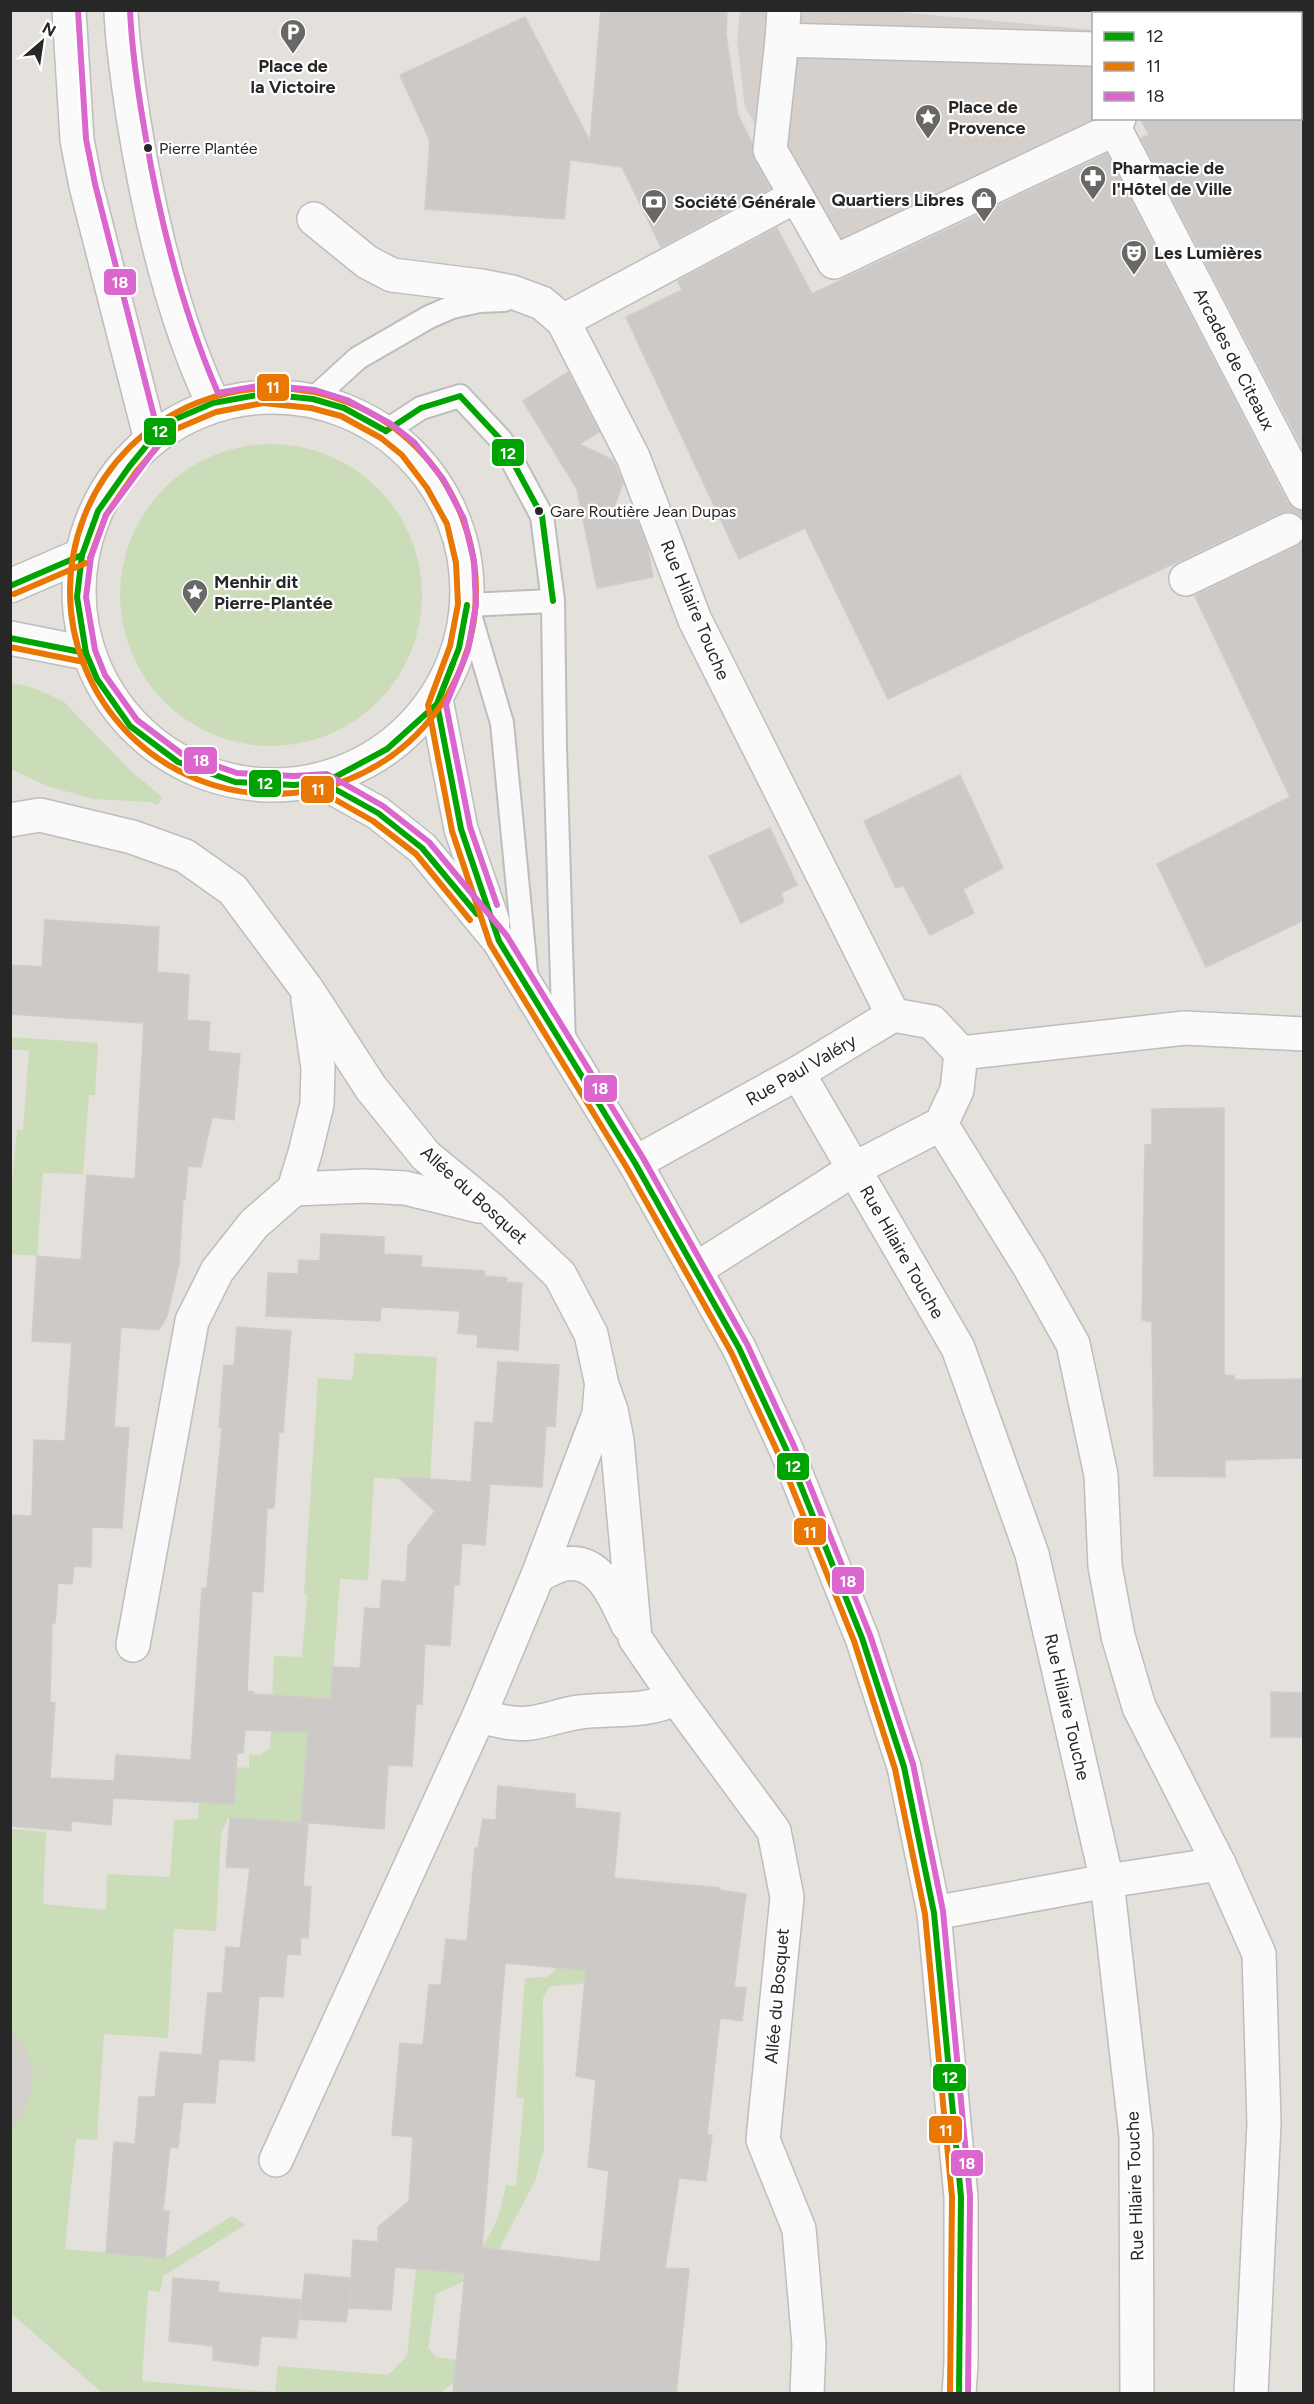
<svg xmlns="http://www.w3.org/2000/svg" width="1314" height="2404" viewBox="0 0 1314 2404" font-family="Figtree,sans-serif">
  <rect width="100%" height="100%" fill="#e4e0dc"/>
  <!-- green -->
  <g fill="#cbdcb8">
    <circle cx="271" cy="595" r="151"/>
    <path d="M11,683L31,687L63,701L130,770L162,797L158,805L149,802L93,799L47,786L11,769Z"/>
    <path d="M11,1037L98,1043L95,1095H89L83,1174L43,1173L37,1256L11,1254V1194L17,1130H23L29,1051L11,1049Z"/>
    <path d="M355,1353L437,1357L430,1480L374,1478L368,1580L340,1579L331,1699L310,1698L302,1823L228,1818L221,1834L216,1931L174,1929L168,2038L104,2034L97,2140L76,2139L65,2249L165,2258L232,2216L245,2225L163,2276L160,2292L148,2290L142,2381L275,2392L278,2366L388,2375L407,2356L416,2269L461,2271C491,2240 497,2226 506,2185L516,2186L524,2098H516L525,1978L547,1977L555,1971L559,1928L592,1924L586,1983L549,1987L543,1998L544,2148L535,2181L494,2259L477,2275L436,2294L428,2348L436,2357L547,2373C519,2374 459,2369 441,2394L102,2393L11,2313V1829L46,1832L43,1904L106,1910L107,1874L170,1877L174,1820L198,1819L202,1764L249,1768V1754L260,1755L270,1748L274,1656L302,1657L307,1596L304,1594L318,1378L352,1380Z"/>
  </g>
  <!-- plaza -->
  <g fill="#d5d0cc">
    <path d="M877,10L1093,30L1094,118L1116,119L834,262L745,107L737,41L740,11Z"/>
    <path d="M1147,10L1303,11V90L1300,89V14H1147Z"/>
    <path d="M11,2030L26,2050L33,2070L32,2092L24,2112L11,2130Z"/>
  </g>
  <!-- building -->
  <g fill="#ccc9c6" stroke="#cfccc9" stroke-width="1.5" fill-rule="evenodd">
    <path d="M601,10H727L726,34L738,115L752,143L754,159L770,188L661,247L622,167L570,160L564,219L425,209L430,141L400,75L525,17L590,141Z"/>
    <path d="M1140,118H1304V451L1141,138L1149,135Z"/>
    <path d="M1107,154L1287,502L1294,509L1304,512V520L1298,514L1290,511L1280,513L888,699L805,528L739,559L626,317L682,290L678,281L777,228L812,294Z"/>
    <path d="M568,372L599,432L579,444L613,460L623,483L610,518L634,513L647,546L653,577L597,588L577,489L523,401Z"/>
    <path d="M1304,540V920L1206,967L1157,864L1290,797L1195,596L1296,547Z"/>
    <path d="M960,775L1003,868L963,889L974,913L930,935L903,885L896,888L864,821Z"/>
    <path d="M770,828L797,885L781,893L784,902L741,923L709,856Z"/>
    <path d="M45,920L159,927L157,972L189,975L187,1020L210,1022L208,1051L240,1054L234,1120L212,1117L201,1167L188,1166L185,1200H183L179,1264L167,1316L159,1330L121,1327L114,1427L129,1428L122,1528L92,1527L91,1567L74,1566L72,1584L58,1583L55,1623H52L50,1702L55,1703L50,1778L114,1781L111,1825L71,1821V1831L10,1826V1515L32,1516L34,1440L65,1441L72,1343L32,1341L37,1256L81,1260L87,1175L135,1179L144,1023L10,1014V965L42,967Z"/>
    <path d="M1224,1108V1375L1234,1376L1235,1380L1304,1379V1458L1225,1460V1477L1154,1476L1152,1322L1142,1320L1145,1145L1152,1144V1109Z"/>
    <path d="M321,1234L384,1237V1254L422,1256L421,1267L484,1271L485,1276L507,1278L506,1282L522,1283L518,1350L477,1347L478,1335L458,1333L460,1311L381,1307L380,1321L266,1316L268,1273L298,1274L299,1260L320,1261Z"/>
    <path d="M237,1327L291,1331L283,1432H279L274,1508H267L263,1592L252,1591L247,1691L254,1692L253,1694L331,1699L333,1667L360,1668L365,1608L380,1609L382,1580L406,1582L408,1546L435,1511L398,1477L471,1482L475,1422L493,1423L498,1362L559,1365L555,1427L546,1426L542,1487L490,1484L485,1545L462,1543L459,1585H454L450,1646L425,1644L422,1704H416L412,1766L388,1765L384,1829L301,1822L308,1732L245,1730L243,1753H237L234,1804L113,1798L116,1755L191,1760L202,1588H207L222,1428L219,1427L224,1365L234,1366Z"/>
    <path d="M1271,1692L1304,1693V1737H1271Z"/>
    <path d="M498,1786L575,1794V1808L620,1813L614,1878L719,1888V1890L746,1894L734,1987L746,1988L742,2021L720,2018L707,2135H712L706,2181L679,2178L665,2268L689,2269L676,2394H453L465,2273L395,2267L391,2310L350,2308L351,2288L346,2322L300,2319L305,2274L351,2278L353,2240L378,2242V2227L409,2201L413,2137L392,2135L400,2043L423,2045L429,1985H441L446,1939L467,1941L475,1848H478L483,1819L496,1820ZM505,1963L586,1970L576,2076L596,2080L588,2167L609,2171L600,2262L482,2248Z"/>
    <path d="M230,1818L308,1823L303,1886L311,1887L308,1938L301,1937L300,1955L287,1954L283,1997L259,1996L254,2061L219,2059L215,2103L183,2102L178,2148L170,2147L163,2211H169L165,2258L106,2253L114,2142L135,2144L139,2097H155L160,2052L202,2055L208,1993H222L226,1947L240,1948L250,1868L226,1867Z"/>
    <path d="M173,2278L219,2282L218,2292L301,2300L296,2338L261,2336L258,2366L213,2360V2346L169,2341Z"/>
  </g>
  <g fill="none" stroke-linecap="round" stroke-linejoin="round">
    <!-- service casing -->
    <g stroke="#bebdbd" stroke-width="26">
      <g id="service">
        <path d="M313,399L358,358L429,317L452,307L479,301L504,300"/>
        <path d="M386,431L421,408L460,396L501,440L542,516L553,601L555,747L564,1045"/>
        <path d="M527,982L502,723L467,605L553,601"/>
      </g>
    </g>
    <!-- pedestrian casing -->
    <g stroke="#bebdbd" stroke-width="36">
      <g id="pedestrian">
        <path d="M784,10L782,40L1094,49"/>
        <path d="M782,40L770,150L834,262L1115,129L1119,118"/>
        <path d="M1115,129L1304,493"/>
        <path d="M563,321L796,196"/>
        <path d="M1186,579L1288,530"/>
      </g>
    </g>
    <!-- minor casing -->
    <g stroke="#bebdbd" stroke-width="36">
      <g id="minor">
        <path d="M1180,14V10"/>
        <path d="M1300,80H1304"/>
        <path d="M314,219L367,262L392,275L481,286L512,292L542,303L563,321L633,457L695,620L893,1015"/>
        <path d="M10,820L40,815L132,837L185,856L233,890L306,988L371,1088L426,1156L492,1210L560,1275L591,1334L602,1385L611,1410L617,1440L635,1638L676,1698L774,1831L787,1897L763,2140L799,2229L809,2345L807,2394"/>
        <path d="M961,1053L1185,1028L1304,1034"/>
        <path d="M798,1073L958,1348L1032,1554L1107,1881L1136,2136L1137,2394"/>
        <path d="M941,1124L1029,1266L1073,1344L1101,1475L1105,1566L1118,1636L1139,1707L1219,1864L1259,1954L1264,2123L1251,2394"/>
        <path d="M635,1163L798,1073L893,1015L932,1022L961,1053L957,1090L941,1124L854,1169L695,1270"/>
        <path d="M294,1189L365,1186L405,1188L479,1206"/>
        <path d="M538,1575C546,1572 556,1566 565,1564C601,1558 615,1599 628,1625"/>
        <path d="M133,1645L192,1321L217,1271L254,1224L294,1189L305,1153L317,1104L318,1068L308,1000"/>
        <path d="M479,1716C496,1720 512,1725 530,1723C547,1721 563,1714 580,1712C612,1708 647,1713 676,1698"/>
        <path d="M934,1913L1107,1881L1219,1864"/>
        <path d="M276,2160L479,1716L538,1575L588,1443L599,1414L601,1389"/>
      </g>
    </g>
    <!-- secondary casing -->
    <g stroke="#bebdbd" stroke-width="36">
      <g id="secondary">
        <path d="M69,10L77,140L86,186L151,440"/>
        <path d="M121,10C122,45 128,81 133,116C148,210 172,317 213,403"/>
        <circle cx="273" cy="591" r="194"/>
        <path d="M10,586L82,555"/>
        <path d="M10,638L86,653"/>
        <path d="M437,704L461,829L493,922"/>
        <path d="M324,783L378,813L422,848L499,941L635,1163L739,1348L786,1449L862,1638L904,1767L934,1913L961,2197V2364L959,2394"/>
      </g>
    </g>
    <!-- service -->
    <use href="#service" stroke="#fbfafa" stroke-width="22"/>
    <!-- pedestrian -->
    <use href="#pedestrian" stroke="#fbfafa" stroke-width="33"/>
    <!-- minor -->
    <use href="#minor" stroke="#fbfafa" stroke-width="33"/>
    <!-- secondary -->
    <use href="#secondary" stroke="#fbfafa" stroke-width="33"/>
    <!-- bus-1 casing -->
    <g stroke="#fff" stroke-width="10">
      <g id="bus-1">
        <path d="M386,431L344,408L313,399L263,394L213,403L171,421L151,440L129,467L98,511L82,555L77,597L86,653L97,679L130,726L178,762L235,782L294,785L324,783L387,749L437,704L453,663"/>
        <path d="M386,431L421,408L460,396L501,440L542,516L553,601"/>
        <path d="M10,586L82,555"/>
        <path d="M467,605L459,648L437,704L461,829L499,941L635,1163L739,1348L786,1449L862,1638L904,1767L934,1913L961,2197L959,2394"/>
        <path d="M10,638L86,653"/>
        <path d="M324,783L378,813L422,848L477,914"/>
      </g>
    </g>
    <!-- bus-2 casing -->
    <g stroke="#fff" stroke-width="10">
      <g id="bus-2">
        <circle cx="273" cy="591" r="203"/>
        <path d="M90,558L106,515L136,472L158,446L176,429L216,412L263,403L311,408L341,416L381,438L402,455L427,488L447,524L456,563L458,604L450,646L428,705L452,831L490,944L627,1168L731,1352L778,1453L854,1641L895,1769L925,1914L952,2197L950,2393"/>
        <path d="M14,594L86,563"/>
        <path d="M10,647L84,662"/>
        <path d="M320,791L373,821L416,854L470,920"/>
      </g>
    </g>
    <!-- bus-3 casing -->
    <g stroke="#fff" stroke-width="10">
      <g id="bus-3">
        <path d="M78,10L86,139L95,184L160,440L158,445L106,515L91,557L86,597L95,650L105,675L137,720L182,754L237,773L294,776L327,774L383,806L429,842L507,936L643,1158L747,1344L794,1446L870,1635L913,1764L943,1911L970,2196L968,2394"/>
        <path d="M130,10C132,52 138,93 145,133C160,222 182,310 218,393L263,385L315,390L347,400L391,424L414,442L443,479L464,519L474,561L476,605L468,650L446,705L470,827L497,905"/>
      </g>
    </g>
    <!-- bus-1 -->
    <use href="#bus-1" stroke="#00a400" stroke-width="6"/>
    <!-- bus-2 -->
    <use href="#bus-2" stroke="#e97704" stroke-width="6"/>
    <!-- bus-3 -->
    <use href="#bus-3" stroke="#da66ce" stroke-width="6"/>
  </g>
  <!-- icons -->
  <defs>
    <g id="parking-pin" transform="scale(1.35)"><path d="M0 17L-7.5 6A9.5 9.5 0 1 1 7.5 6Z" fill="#696866" stroke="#fff"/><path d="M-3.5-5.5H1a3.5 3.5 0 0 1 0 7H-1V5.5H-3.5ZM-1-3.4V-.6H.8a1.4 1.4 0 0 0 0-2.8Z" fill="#fff"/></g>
    <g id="sight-pin" transform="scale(1.35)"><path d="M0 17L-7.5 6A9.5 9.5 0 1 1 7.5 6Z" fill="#696866" stroke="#fff"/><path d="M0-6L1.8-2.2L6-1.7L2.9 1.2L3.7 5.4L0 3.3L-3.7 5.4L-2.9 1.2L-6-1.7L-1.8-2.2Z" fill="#fff"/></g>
    <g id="pharmacy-pin" transform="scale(1.35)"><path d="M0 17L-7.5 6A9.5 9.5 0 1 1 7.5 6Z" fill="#696866" stroke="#fff"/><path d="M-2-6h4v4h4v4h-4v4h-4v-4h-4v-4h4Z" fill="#fff"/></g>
    <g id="shop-pin" transform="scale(1.35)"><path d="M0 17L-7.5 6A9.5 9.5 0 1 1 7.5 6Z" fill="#696866" stroke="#fff"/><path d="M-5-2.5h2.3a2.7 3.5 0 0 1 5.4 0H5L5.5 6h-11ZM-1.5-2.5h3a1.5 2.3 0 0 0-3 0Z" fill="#fff"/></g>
    <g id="bank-pin" transform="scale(1.35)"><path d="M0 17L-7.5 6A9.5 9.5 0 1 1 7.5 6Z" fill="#696866" stroke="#fff"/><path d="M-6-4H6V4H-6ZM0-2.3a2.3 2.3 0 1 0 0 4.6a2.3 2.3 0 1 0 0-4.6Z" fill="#fff"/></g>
    <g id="theatre-pin" transform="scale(1.35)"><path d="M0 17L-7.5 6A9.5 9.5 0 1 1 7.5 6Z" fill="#696866" stroke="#fff"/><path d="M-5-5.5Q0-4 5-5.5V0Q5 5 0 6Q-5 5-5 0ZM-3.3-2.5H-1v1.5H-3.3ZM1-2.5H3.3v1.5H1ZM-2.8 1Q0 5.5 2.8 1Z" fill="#fff"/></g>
  </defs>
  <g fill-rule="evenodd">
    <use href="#parking-pin" x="293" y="32"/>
    <use href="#sight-pin" x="928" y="117"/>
    <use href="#pharmacy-pin" x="1093" y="178"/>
    <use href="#shop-pin" x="984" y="200"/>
    <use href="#bank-pin" x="654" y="202"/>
    <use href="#theatre-pin" x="1134" y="253"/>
    <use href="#sight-pin" x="195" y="592"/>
  </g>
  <!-- markers -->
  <g fill="#272727" stroke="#fff" stroke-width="2">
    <circle cx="148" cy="148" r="5"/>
    <circle cx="539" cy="511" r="5"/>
  </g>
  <g text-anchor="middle" stroke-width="4.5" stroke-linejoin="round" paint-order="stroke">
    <!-- bus labels -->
    <g font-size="16" fill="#272727" stroke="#fff" text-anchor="start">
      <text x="159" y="154">Pierre Plantée</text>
      <text x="550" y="517">Gare Routière Jean Dupas</text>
    </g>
    <!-- poi labels -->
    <g font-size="18" font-weight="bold" fill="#272727" stroke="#fff" text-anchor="start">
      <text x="293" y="72" text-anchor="middle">Place de<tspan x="293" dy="21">la Victoire</tspan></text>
      <text x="948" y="113">Place de<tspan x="948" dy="21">Provence</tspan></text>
      <text x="1112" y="174">Pharmacie de<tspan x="1112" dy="21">l'Hôtel de Ville</tspan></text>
      <text x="964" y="206" text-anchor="end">Quartiers Libres</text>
      <text x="674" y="208">Société Générale</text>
      <text x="1154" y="259">Les Lumières</text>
      <text x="214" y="588">Menhir dit<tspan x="214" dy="21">Pierre-Plantée</tspan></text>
    </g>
    <!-- street labels -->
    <g font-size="18" fill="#272727" stroke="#fff">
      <text transform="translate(1234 359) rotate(63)" y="6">Arcades de Citeaux</text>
      <text transform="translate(695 610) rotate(67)" y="6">Rue Hilaire Touche</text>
      <text transform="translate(801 1070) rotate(-30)" y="6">Rue Paul Valéry</text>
      <text transform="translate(474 1195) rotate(42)" y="6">Allée du Bosquet</text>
      <text transform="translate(902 1252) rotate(60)" y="6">Rue Hilaire Touche</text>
      <text transform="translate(1067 1707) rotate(77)" y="6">Rue Hilaire Touche</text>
      <text transform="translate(777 1996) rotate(-85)" y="6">Allée du Bosquet</text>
      <text transform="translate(1135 2186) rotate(-92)" y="6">Rue Hilaire Touche</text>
    </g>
  </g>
  <g stroke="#fff" stroke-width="2">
    <rect x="103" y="268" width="34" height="28" rx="6" fill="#da66ce"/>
    <rect x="256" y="373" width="34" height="29" rx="6" fill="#e97704"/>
    <rect x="143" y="417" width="34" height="29" rx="6" fill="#00a400"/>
    <rect x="491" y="438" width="34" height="29" rx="6" fill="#00a400"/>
    <rect x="183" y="746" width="35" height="29" rx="6" fill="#da66ce"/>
    <rect x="248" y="769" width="34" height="29" rx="6" fill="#00a400"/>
    <rect x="300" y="775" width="35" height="29" rx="6" fill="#e97704"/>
    <rect x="583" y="1074" width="35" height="29" rx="6" fill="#da66ce"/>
    <rect x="776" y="1452" width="34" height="29" rx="6" fill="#00a400"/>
    <rect x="793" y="1517" width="34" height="29" rx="6" fill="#e97704"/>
    <rect x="831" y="1566" width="34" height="29" rx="6" fill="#da66ce"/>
    <rect x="932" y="2063" width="35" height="29" rx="6" fill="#00a400"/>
    <rect x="928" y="2115" width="35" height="29" rx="6" fill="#e97704"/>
    <rect x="950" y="2149" width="34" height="28" rx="6" fill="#da66ce"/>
  </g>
  <g font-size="16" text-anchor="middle" font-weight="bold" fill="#fff">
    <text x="120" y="288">18</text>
    <text x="273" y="393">11</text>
    <text x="160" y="437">12</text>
    <text x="508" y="459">12</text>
    <text x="201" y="766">18</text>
    <text x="265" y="789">12</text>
    <text x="318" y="795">11</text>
    <text x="600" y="1094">18</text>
    <text x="793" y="1472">12</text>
    <text x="810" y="1538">11</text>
    <text x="848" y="1587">18</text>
    <text x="950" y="2083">12</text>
    <text x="946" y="2136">11</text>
    <text x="967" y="2169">18</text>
  </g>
  <!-- border -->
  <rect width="1314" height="2404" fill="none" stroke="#272727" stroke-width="24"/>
  <!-- legend -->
  <rect x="1092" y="12" width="210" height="108" fill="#ffffff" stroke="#a9a9a9" stroke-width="1.5"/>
  <rect x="1104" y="32" width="30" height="9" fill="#00a400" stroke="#a9a9a9" stroke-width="1.5"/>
  <text x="1146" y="42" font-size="18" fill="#272727">12</text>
  <rect x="1104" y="62" width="30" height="9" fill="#e97704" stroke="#a9a9a9" stroke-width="1.5"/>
  <text x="1146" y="72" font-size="18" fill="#272727">11</text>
  <rect x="1104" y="92" width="30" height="9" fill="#da66ce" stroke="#a9a9a9" stroke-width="1.5"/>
  <text x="1146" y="102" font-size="18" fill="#272727">18</text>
  <!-- north arrow -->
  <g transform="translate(42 42) rotate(29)" stroke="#ffffff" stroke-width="4.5" paint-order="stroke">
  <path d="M0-4.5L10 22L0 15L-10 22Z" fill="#272727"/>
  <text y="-9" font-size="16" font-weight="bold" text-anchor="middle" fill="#272727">N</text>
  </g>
</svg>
